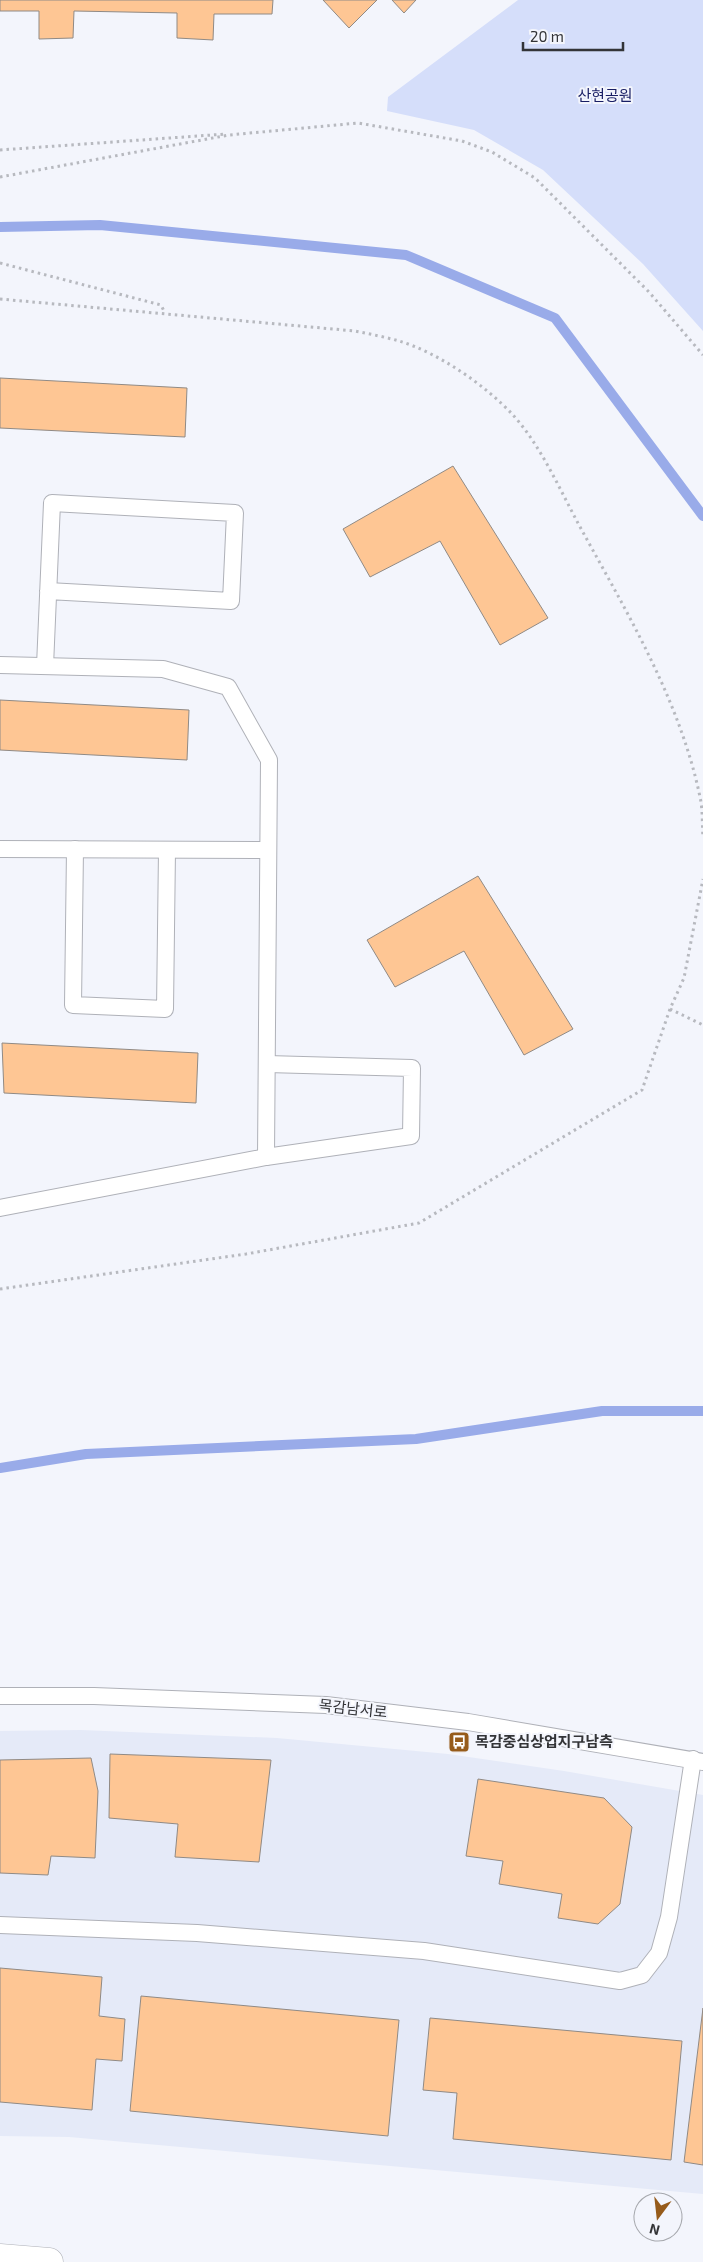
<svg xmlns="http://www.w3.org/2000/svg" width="703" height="2262" viewBox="0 0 703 2262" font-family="'Exo 2','Noto Sans KR',sans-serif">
  <rect width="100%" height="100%" fill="#f3f5fc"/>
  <!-- built -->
  <path fill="#e5eaf8" d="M81,1730L277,1738L448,1754L564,1771L703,1795V2194L69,2137L0,2136V1731Z"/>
  <!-- green -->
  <path fill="#d5defa" d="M518,0H703V331L643,264L543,170L474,130L387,111L388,97Z"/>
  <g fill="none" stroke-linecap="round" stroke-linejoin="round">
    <!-- stream -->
    <g stroke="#99abe9" stroke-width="10">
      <path d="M0,227L100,225L406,255L555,318L703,516"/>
      <path d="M0,1468L86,1454L416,1439L602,1411H703"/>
    </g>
  </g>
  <!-- building -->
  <g fill="#fec694" stroke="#908a85">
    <path d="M0,0H273L272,14H214L213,40L177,38V13L74,11L73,38L39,39V11H0Z"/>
    <path d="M323,0H377L349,28Z"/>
    <path d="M392,0H416L404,13Z"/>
    <path d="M0,378L187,388L185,437L0,428Z"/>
    <path d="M453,466L548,618L500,645L440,541L370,577L343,529Z"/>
    <path d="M0,700L189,710L187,760L0,750Z"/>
    <path d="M478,876L573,1029L524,1055L464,951L395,987L367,940Z"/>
    <path d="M2,1043L198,1053L196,1103L4,1093Z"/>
    <path d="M110,1754L271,1760L259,1862L175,1857L178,1824L109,1818Z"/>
    <path d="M91,1758L98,1791L95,1858L51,1856L48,1875L0,1873V1760Z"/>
    <path d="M478,1779L604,1798L632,1827L620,1904L598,1924L558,1918L562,1894L499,1884L503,1861L466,1856Z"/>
    <path d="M0,1968L102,1977L99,2016L125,2019L122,2061L96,2059L92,2110L0,2102Z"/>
    <path d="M141,1996L399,2020L388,2136L130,2111Z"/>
    <path d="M703,2008V2165L684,2162Z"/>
    <path d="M430,2018L682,2041L671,2160L453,2139L457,2093L423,2090Z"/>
  </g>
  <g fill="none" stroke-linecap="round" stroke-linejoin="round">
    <!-- lane casing -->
    <g stroke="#afb1b8" stroke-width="18">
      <g id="lane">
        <path d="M0,665L163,669L228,687L269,760L266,1157L0,1208"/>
        <path d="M45,666L52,503L235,513L231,601L48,591"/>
        <path d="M0,849L268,850"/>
        <path d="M75,849L73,1005L165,1009L167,850"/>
        <path d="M266,1157L411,1136L412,1068L267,1064"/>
        <path d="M0,1696H94L326,1705L468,1722L703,1762"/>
        <path d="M0,1925L197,1933L424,1951L620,1981L642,1975L659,1953L669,1917L693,1759"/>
      </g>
    </g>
    <!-- secondary casing -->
    <g stroke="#afb1b8" stroke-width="29">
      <path id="secondary" d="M0,2258L49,2262"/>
    </g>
    <!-- path -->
    <g stroke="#b7b9bf" stroke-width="3" stroke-dasharray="2.5 4" stroke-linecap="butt">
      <path d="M0,150L226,134"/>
      <path d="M0,177L229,135L358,123L462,141L492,152L535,178L649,292L703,355"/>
      <path d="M0,263L161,305L165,313"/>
      <path d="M0,299L355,331C370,334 385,337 399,341C439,353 485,385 513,415C541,446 559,488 579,525C626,611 680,700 700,797C703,810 702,825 703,838"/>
      <path d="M670,1009L703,1025"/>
      <path d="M0,1289L246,1254L419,1223L642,1090L670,1009L684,978L703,879"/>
    </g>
    <!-- lane -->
    <use href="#lane" stroke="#fff" stroke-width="16"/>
    <!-- secondary -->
    <use href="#secondary" stroke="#fff" stroke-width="28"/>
  </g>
  <!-- icons -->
  <defs>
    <g id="bus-square" transform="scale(1.125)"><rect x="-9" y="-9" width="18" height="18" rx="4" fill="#965b1a" stroke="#f3f5fc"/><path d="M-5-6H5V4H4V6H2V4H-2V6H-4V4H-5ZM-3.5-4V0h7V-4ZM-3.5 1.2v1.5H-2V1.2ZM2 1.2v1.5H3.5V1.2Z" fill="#fff"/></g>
  </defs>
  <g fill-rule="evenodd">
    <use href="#bus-square" x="459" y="1742"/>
  </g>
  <g text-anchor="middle" stroke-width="4" stroke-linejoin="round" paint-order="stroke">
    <!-- park labels -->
    <g font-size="15" fill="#181e64" stroke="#f3f5fc">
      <text x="605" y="101">산현공원</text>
    </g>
    <!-- street labels -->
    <g font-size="15" fill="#333437" stroke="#f3f5fc">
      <text transform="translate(353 1709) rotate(6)" y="5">목감남서로</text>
    </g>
    <!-- poi labels -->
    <g font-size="15" font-weight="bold" fill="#333437" stroke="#f3f5fc" text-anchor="start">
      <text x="475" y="1747">목감중심상업지구남측</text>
    </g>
  </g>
  <!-- north arrow -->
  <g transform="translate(658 2217) rotate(195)"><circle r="24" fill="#f3f5fc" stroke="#a6a8ad"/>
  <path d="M0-4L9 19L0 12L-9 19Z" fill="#965b1a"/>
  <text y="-8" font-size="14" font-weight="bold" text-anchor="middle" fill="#333437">N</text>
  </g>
  <!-- scale -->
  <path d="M523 42v8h100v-8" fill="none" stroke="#333437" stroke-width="2.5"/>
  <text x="530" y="42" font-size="15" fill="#333437" stroke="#f3f5fc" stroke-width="4" paint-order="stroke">20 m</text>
</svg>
